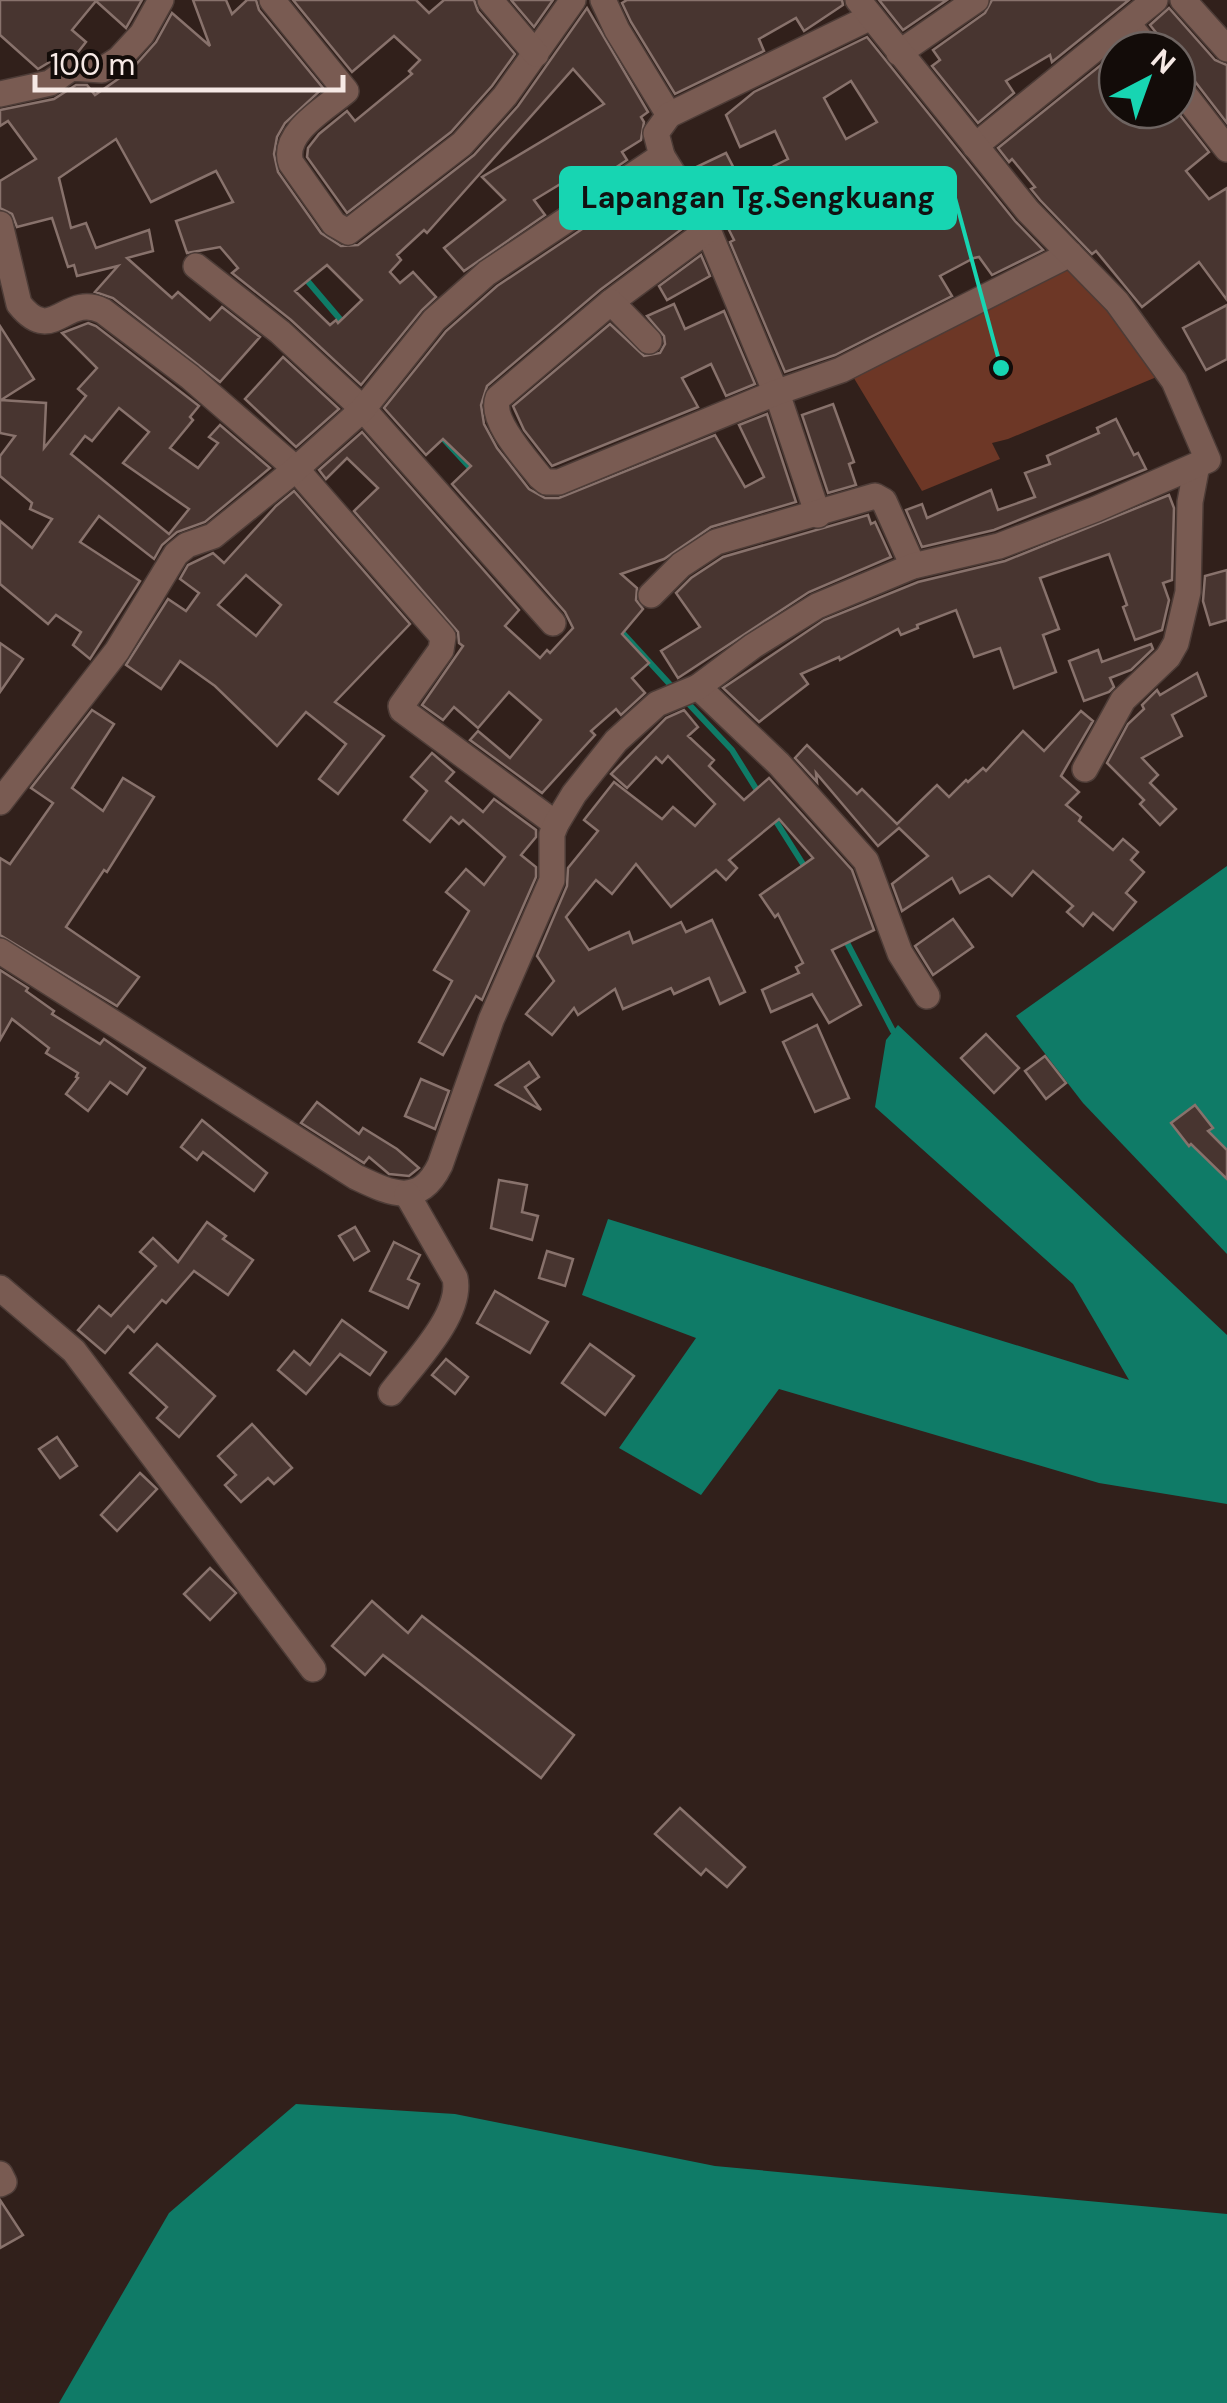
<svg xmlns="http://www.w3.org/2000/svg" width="1227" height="2403" viewBox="0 0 1227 2403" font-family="'DM Sans',sans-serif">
  <rect width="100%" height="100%" fill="#31201b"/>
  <!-- green -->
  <path fill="#6d3726" d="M1056,250L1110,302L1159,376L1008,439L992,443L1000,459L922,491L843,360Z"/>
  <!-- water -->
  <g fill="#0f7b67">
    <path d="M1227,866V1254L1083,1103L1016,1016Z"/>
    <path d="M898,1025L1227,1335V1504L1099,1483L779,1389L701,1495L619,1448L696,1338L582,1295L608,1219L1129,1380L1073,1284L875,1107L886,1040Z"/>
    <path d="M296,2104L455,2114L715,2166L1227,2214V2403H59L169,2213Z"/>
  </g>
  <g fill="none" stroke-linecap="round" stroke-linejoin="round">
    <!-- stream -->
    <g stroke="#0f7b67" stroke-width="6">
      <path d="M305,278L345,325"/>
      <path d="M438,433L474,472"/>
      <path d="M620,630L676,691"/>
      <path d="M685,700L732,750L760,795"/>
      <path d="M772,815L808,872"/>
      <path d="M843,935L893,1031"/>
    </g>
  </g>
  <!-- building -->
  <g fill="#483530" stroke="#88726c" stroke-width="2.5" fill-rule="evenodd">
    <path d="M0,0H142L126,28L96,1L72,30L86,42L78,52L63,54L38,69L0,35Z"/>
    <path d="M193,0H226L232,14L247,0H256L259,10L323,88L285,123L277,137L274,154L278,172L321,233L341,246L358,245L474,155L518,106L587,8L648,112L641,117L644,122L641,140L622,152L627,160L581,191L572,177L534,200L545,215L464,271L444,248L505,200L482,177L604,104L573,69L427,233L424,230L397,255L401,260L390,272L400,283L413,272L436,297L422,310L361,385L291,320L232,273L238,268L220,247L187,253L176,221L233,202L216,171L151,202L116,139L59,178L71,228L86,223L96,248L149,230L153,251L127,258L172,298L178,292L210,320L222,307L260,337L220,382L113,298L95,292L118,266L77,276L74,265L68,267L52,218L17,227L12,214L0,208V181L36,159L8,121L0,126V110L54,99L76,85H87L95,95L131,70L156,42L172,13L210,46ZM327,265L362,300L338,323L336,320L330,325L295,291Z"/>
    <path d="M293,0H416L429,13L444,0H474L478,11L515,54L492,86L451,132L347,213L307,157L308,148L319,134L347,111L355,121L412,74L409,71L420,60L394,36L352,72Z"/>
    <path d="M511,0H553L534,27Z"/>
    <path d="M627,0H842L843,5L804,31L796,18L759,39L764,51L675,94L631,22L622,3Z"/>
    <path d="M879,0H947L903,30Z"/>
    <path d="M992,0H1129L1052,62L1050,55L1006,81L1014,93L978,123L932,66L940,60L933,50L985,13Z"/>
    <path d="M1169,8L1215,60L1227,65V123L1190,75L1177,69V50H1165L1162,40L1150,25Z"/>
    <path d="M867,37L1015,221L1043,250L992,275L979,257L974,258L940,276L952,296L835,355L785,372L730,242L734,240L718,208L715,210L690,170L726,153L745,190L778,172L774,166L788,159L775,131L740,147L726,115L754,92ZM851,81L877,122L846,139L824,98Z"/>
    <path d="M1117,52V110H1176L1209,152L1186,171L1209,199L1227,188V300L1199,262L1142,307L1096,251L1092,254L1040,200L1031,189L1035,187L1012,159L1009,162L998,148Z"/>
    <path d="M657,179L686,226L600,290L487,386L481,405L484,424L497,448L529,489L545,498H559L715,435L745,487L764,477L739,425L767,414L796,502L711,527L664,559L621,574L637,588L636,600L643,609L622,634L649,663L632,678L645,693L621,715L616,709L591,731L595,735L542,793L470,740L478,731L510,758L541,720L509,692L478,728L454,707L443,720L422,705L463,646L459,643L458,632L354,511L378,488L347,458L326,479L319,470L362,432L519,610L505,626L540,658L547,650L550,653L573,628L565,612L452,484L471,466L443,439L426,455L384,408L446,331L497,286Z"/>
    <path d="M701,255L710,276L667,300L659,286Z"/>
    <path d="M674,304L685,329L724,311L755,384L726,396L711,364L682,378L698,407L552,466L524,430L513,406L610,324L644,356L660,353L665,344L664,336L647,316Z"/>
    <path d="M1227,305V359L1206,370L1183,328Z"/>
    <path d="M88,323L96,326L199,406L190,417L193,420L170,448L198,468L218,443L209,437L220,425L270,468L205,522L177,532L162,545L154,559L99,516L80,542L140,581L90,659L73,645L81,632L56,615L48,624L0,584V521L32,548L52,519L30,509L32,503L0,476V456L15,436L0,433V326L34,379L1,400L46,403L44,448L86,396L78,389L97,368L62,333ZM119,408L149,432L123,463L189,509L169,534L71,454L85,436L92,441Z"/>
    <path d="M283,357L339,409L296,447L245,399Z"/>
    <path d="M833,404L854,462L849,464L856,485L828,493L802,415Z"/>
    <path d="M1116,419L1134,455L1138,453L1146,469L994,530L922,547L906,510L922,504L927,518L991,490L998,510L1035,497L1025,473L1050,464L1047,456L1099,433L1097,428Z"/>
    <path d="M294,491L410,624L335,702L384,736L338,794L319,779L346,744L306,712L277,746L215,686L180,661L161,689L126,665L168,599L186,611L199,593L180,579L188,565L213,553L224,563L276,506ZM246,575L281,605L256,636L218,605Z"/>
    <path d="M1169,495L1174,508L1172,580L1163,583L1169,600L1162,630L1135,640L1123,607L1127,605L1109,554L1040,578L1059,629L1043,635L1056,672L1014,688L1000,648L974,657L956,610L917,625L918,628L901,635L898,629L840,660L839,657L801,674L808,684L759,722L723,688L824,620L918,582L1005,561Z"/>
    <path d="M868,515L871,524L875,522L891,557L809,592L678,678L661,651L700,627L676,593L691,578L723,557Z"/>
    <path d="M1227,570V620L1210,625L1203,601L1205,576Z"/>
    <path d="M0,643L23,659L0,692Z"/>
    <path d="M1151,644L1153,649L1131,670L1110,678L1114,687L1109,692L1084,701L1069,661L1098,650L1102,662Z"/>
    <path d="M1197,673L1206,696L1172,715L1182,736L1142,758L1158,775L1150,783L1176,809L1160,825L1140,804L1144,800L1107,763L1128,724L1144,709L1142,705L1157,690L1160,695Z"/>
    <path d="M92,710L114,724L72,788L103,811L123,778L154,797L107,872L104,870L66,927L139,977L117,1006L0,935V858L10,864L53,803L31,788Z"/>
    <path d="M684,710L698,727L688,736L714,760L709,766L744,800L769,778L852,870L874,930L832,950L861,1005L829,1023L812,994L771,1012L762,990L799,973L796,967L803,963L778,914L775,917L760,895L813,858L779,819L729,860L737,868L726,880L716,870L671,907L636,864L612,894L596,880L566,917L589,950L629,932L633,943L681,922L686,932L712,920L745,992L720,1004L709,978L674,994L671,988L623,1009L615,989L578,1015L574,1008L552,1035L526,1014L554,981L537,956L567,886L568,868L598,831L584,820L614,782L662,819L673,807L695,826L715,804L668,756L662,763L656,757L627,788L611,774L666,718Z"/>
    <path d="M1081,711L1093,721L1061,776L1079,792L1066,805L1081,817L1079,821L1113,850L1123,839L1138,852L1131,860L1144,872L1126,893L1136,902L1113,930L1093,913L1083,926L1067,912L1073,906L1033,871L1012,896L989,876L960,893L952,878L902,911L892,884L928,856L899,828L878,846L816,773L817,782L795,758L807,745L857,794L862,789L897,824L937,785L949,797L966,780L968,782L983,768L986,771L1023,731L1044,751Z"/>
    <path d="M432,753L454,772L446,781L483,812L494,799L536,830V837L521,855L536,867V877L482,1000L476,996L443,1055L419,1042L452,981L434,970L469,911L446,892L466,869L484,885L505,857L463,820L459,824L451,817L430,842L404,820L427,791L411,777Z"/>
    <path d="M953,919L973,947L933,975L915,946Z"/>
    <path d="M0,970L28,988L26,991L54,1011L52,1014L100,1044L104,1039L145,1068L127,1094L110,1082L88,1111L66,1094L78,1078L76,1077L78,1073L46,1053L49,1048L12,1019L0,1040Z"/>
    <path d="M817,1025L849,1098L815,1112L783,1042Z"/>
    <path d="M986,1034L1019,1068L994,1093L961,1058Z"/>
    <path d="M1045,1056L1066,1083L1046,1099L1025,1071Z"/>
    <path d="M529,1062L539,1077L525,1087L541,1110L496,1085Z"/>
    <path d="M421,1079L449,1091L435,1129L405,1116Z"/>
    <path d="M317,1102L359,1134L363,1128L397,1149L419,1168L409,1176L389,1174L369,1157L364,1163L301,1123Z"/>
    <path d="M1195,1105L1213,1128L1208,1131L1227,1150V1179L1191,1144L1189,1146L1171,1123Z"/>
    <path d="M202,1120L267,1173L254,1191L203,1152L197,1160L181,1147Z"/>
    <path d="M499,1180L527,1185L522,1212L538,1216L532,1240L491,1228Z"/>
    <path d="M207,1222L226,1236L223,1239L253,1260L228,1295L194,1271L166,1303L162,1300L134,1332L128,1326L105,1353L78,1330L99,1306L111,1316L156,1266L140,1252L153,1238L178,1262Z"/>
    <path d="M355,1227L369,1251L354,1260L339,1236Z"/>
    <path d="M394,1242L420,1255L408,1279L419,1284L408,1308L370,1291Z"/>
    <path d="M547,1251L573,1259L565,1286L539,1278Z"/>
    <path d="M495,1291L548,1322L530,1353L477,1323Z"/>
    <path d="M342,1320L386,1352L370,1375L340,1354L306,1394L278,1370L294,1351L310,1365Z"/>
    <path d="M157,1344L215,1396L179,1437L157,1418L167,1407L130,1373Z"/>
    <path d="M590,1344L634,1376L605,1415L562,1383Z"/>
    <path d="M446,1359L468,1377L455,1394L432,1375Z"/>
    <path d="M252,1424L292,1468L274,1484L268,1478L241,1502L225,1485L236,1475L218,1456Z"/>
    <path d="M57,1437L77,1466L60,1478L39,1449Z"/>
    <path d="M140,1473L157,1489L117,1531L101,1515Z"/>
    <path d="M210,1568L236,1593L210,1620L184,1594Z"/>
    <path d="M372,1601L408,1633L422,1616L574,1735L541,1778L383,1655L365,1675L332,1646Z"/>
    <path d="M680,1808L745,1867L727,1887L706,1869L701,1875L655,1834Z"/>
    <path d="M0,2200L23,2235L0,2248Z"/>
  </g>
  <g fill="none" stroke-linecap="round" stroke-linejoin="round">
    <!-- minor casing -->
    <g stroke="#4d3c37" stroke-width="28">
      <g id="minor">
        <path d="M272,0L346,91C326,108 281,133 291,163L334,224L348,232L462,144L505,96L573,0"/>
        <path d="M490,0L536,54"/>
        <path d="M603,0L617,30L669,115"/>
        <path d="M1183,0L1227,49"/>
        <path d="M1127,23L1149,50"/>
        <path d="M899,53L976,0"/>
        <path d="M1177,85L1227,149"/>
        <path d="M0,94L50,83L71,68L102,70L119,59L142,34L161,0"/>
        <path d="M975,146L1155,0"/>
        <path d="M662,156L708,230L781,405L818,515"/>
        <path d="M0,224L19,304C53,347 65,292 103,311L190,377L296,469L443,637L441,650L401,706L402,710L556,824"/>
        <path d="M196,266L280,332L363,409L553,623"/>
        <path d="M611,302L708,230"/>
        <path d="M649,341L611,302L498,398C489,420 526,459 540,477L546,482H559L775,393L841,370L1070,254"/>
        <path d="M651,595L681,565L716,542L875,496L884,501L913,566"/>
        <path d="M698,687L779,764L866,861L900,953L927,996"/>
        <path d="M1085,769L1123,700L1168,657L1176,643L1188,592L1190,502L1197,465"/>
        <path d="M0,802L117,651L176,554L187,545L213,536L296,469L363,409L434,320L487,273L662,156L656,133L669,115L871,17"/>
        <path d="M0,951L356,1177C390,1193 419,1208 440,1165L491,1020L552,880V834L556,824L574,794L616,741L657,704L698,687L753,646L817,606L913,566L999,546L1096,509L1208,460L1174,381L1117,302L1028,211L858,0"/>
        <path d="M0,1288L74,1351L313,1669"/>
        <path d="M391,1393C413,1364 463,1314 455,1278L407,1194"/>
        <path d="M0,2174L4,2182L0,2184"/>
      </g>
    </g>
    <!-- minor -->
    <use href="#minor" stroke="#795b52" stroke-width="25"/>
  </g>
  <!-- callouts -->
  <path fill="none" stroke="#17d5b2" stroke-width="4" d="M1001 368L955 198"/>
  <circle fill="#17d5b2" stroke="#130c09" stroke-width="4" cx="1001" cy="368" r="10"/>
  <rect fill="#17d5b2" stroke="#17d5b2" stroke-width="4" x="561" y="168" width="394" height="60" rx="10"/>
  <g font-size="30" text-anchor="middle" font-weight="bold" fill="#111">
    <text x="758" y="208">Lapangan Tg.Sengkuang</text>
  </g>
  <!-- north arrow -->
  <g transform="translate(1147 80) rotate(41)"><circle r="48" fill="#130c09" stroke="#6e6461" stroke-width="2.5"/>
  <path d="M0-8L18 38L0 25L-18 38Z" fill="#17d5b2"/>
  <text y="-15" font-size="28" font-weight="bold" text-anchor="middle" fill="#f6e9e5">N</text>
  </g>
  <!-- scale -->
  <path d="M35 75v15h308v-15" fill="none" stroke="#f6e9e5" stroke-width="5"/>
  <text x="50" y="75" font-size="30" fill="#f6e9e5" stroke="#130c09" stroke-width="8" paint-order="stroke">100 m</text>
</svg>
